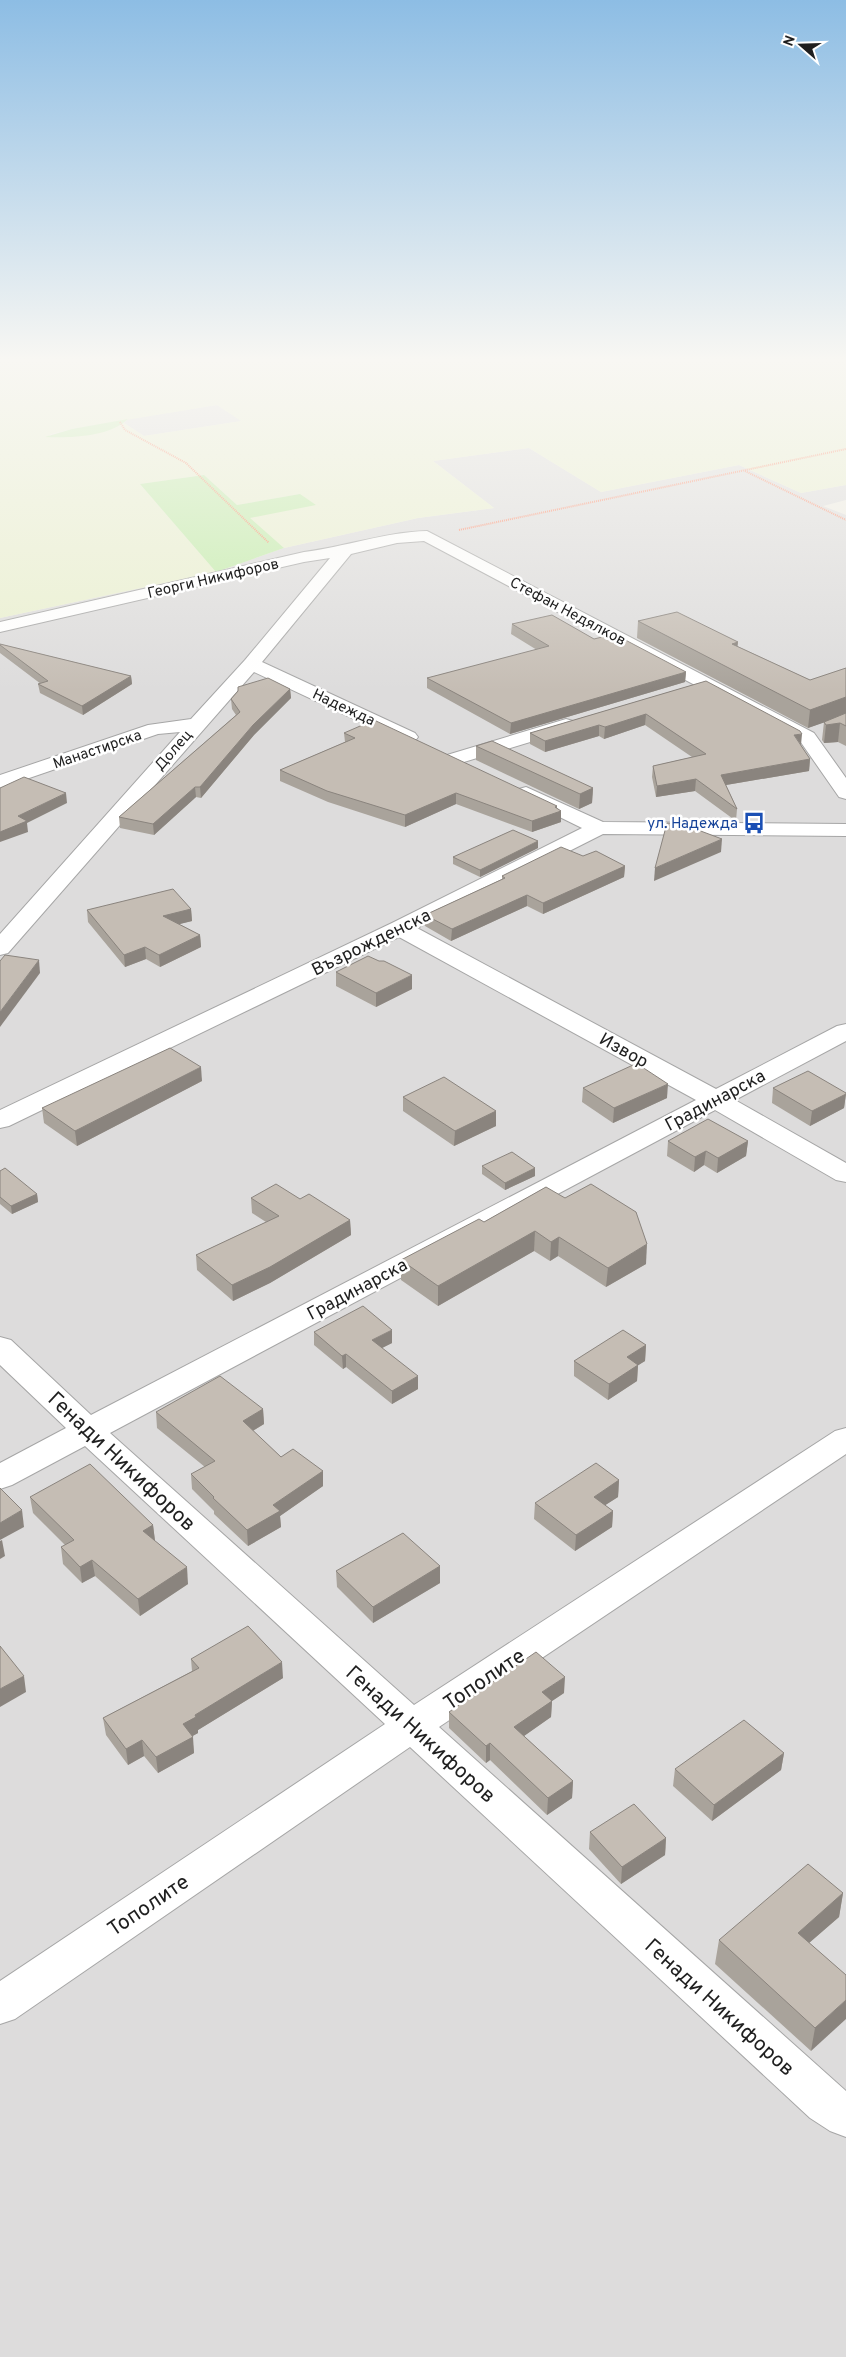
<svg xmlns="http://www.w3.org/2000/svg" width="846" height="2357" viewBox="0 0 846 2357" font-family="Overpass,sans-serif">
  <rect width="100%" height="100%" fill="#f0eee5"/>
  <!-- residential -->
  <g fill="#dddcdc">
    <path d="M217,405L242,421L144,436L124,423L128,419Z"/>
    <path d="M529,448L601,492L739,465L801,493L846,485V500L823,506L846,515V2357H0V618L216,572L284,548L418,518L494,508L433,461Z"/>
  </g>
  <!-- farmland -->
  <path fill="#eaf0d0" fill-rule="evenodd" d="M0,361H846V485L801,493L739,465L601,492L529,448L433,461L494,508L418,518L284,548L249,518L300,494L237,505L204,475L140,484L216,572L0,618ZM217,405L241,421L144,436L124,423L104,431L83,436L48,437L51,434L72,429Z"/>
  <!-- grass -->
  <g fill="#c3ecaa">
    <path d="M128,419C109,437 71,438 45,437L72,429Z"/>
    <path d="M204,475L237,505L300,494L316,505L250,518L284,548L216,572L140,484Z"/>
  </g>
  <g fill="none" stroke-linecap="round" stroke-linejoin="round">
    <!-- minor casing -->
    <g stroke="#a6a6a6" stroke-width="2">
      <g id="minor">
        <path d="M427,531L814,733L846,778V799L839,797L800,741L424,541L397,543L351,554L262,662L415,733L418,737L415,741L408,743L401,741L254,672L8,953L0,955V934L180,732L158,734L0,788V775L148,725L191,719L245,660L330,558L304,562L0,632V622L304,552C345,547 385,532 427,531Z"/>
        <path d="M566,719L573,721L576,725L573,729L454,765L447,763L444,759L447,755Z"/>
        <path d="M526,787L603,822L846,824V836L603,834L417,928L716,1089L837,1026L846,1024V1041L735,1100L846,1163V1182L836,1180L715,1110L110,1433L414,1705L835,1431L846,1428V1454L439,1727L846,2091V2137L830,2131L810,2118L410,1747L15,2019L0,2024V1981L385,1724L85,1446L12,1485L0,1489V1463L66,1428L0,1365V1337L11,1340L91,1415L696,1100L399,937L9,1126L0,1128V1110L392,923L582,828L519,797L516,793L519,789Z"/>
      </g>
    </g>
    <!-- path -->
    <g stroke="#fe8969" stroke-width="2" stroke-dasharray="1 1" stroke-linecap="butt">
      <path d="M120,422L125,430L186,463L269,543"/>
      <path d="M745,471L846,520"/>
      <path d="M459,530L846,449"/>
    </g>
    <!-- minor -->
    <use href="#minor" fill="#fff" fill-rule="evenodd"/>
  </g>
  <!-- wall -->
  <g fill="#a9a39b">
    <path d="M638,621L738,642L737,646L810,680L846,668V746L838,742L824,743L822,740L824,722L808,728L637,638Z"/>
    <path d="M512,624L594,639L686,672L685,682L510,734L427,688V678L537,650L511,634Z"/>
    <path d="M0,644L131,676L132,684L83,715L40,693L38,684H41L0,653Z"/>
    <path d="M706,681L801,745L810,759L809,771L726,785L737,809L736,821L695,791L656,797L652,777L653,766L692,757L645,725L604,739L599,736L545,752L530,744V733Z"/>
    <path d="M290,689L291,698L254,735L201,798L196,797L154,835L120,828L119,817L236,715L232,709L231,699Z"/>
    <path d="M344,733L557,806V808L561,811V822L532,832L456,804L405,827L328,802L280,781V770L345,742Z"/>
    <path d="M476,746L593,788L592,803L579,809L476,760Z"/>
    <path d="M538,848L480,877L453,864V857Z"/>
    <path d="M583,856L625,866L624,877L543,914L527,906L451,941L425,926V915L502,879V876Z"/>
    <path d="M191,909L192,921L179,924L200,935L201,947L160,967L146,959L125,967L88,922L87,910Z"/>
    <path d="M336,972L412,989L376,1007L336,986Z"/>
    <path d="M202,1081L77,1146L44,1123L42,1108Z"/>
    <path d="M583,1088L667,1098L613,1123L582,1102Z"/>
    <path d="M773,1088L846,1093L844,1108L810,1126L772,1103Z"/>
    <path d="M403,1097L496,1111V1126L454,1146L403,1111Z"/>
    <path d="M668,1141H748L746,1156L717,1173L704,1165L694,1172L667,1156Z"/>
    <path d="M482,1166L535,1168V1176L505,1190L482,1174Z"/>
    <path d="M0,1171L37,1194L38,1202L12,1214L0,1204Z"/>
    <path d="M546,1187L646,1264L606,1287L558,1256L550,1261L534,1251L438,1306L401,1280V1260L484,1222Z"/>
    <path d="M251,1198L300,1199L350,1220L351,1235L270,1283L233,1301L197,1270L196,1255L266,1222L252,1213Z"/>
    <path d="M314,1332L392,1343L382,1348L418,1389L392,1404L346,1367L343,1369L314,1345Z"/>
    <path d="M646,1345L645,1361L638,1365L637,1381L608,1400L574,1376V1361Z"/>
    <path d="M263,1409L264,1424L253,1431L281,1457L323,1471V1486L280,1516L281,1527L248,1546L214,1514V1511L192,1489L191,1474L205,1467L157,1428L156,1412Z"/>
    <path d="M619,1480L618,1497L605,1505L613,1511L612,1527L575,1551L534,1519L535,1503Z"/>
    <path d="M30,1497L153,1525L155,1541L188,1584L140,1616L95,1576L82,1583L63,1564L61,1547L65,1545L33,1513Z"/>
    <path d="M440,1566V1583L373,1623L337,1587L336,1571Z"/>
    <path d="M191,1659L283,1678L198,1730V1733L192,1736L194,1753L158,1773L144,1756L128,1765L106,1735L103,1718L192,1671Z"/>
    <path d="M564,1693L552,1701L551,1717L524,1736L573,1781L572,1798L547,1815L490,1760L486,1763L449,1728V1712Z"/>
    <path d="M784,1753L781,1770L712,1821L673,1786L675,1769Z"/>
    <path d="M590,1832L666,1838L665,1855L621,1884L589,1849Z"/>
    <path d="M843,1893L839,1917L809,1943L846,1975L811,2051L715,1964L719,1940Z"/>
  </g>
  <!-- shaded-wall -->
  <g fill="#8a847e">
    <path d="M738,642L736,660L732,644Z"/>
    <path d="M686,672L685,682L510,734L511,723Z"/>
    <path d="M131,676L132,684L83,715L82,706Z"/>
    <path d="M290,689L291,698L254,735L201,798L200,787L253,725Z"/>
    <path d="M846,697V715L808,728L810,710Z"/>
    <path d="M646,714L645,725L604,739L605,727Z"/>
    <path d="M840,723L838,742L824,743L826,725Z"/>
    <path d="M599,725V736L545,752V741Z"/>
    <path d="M802,734L801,745L794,735Z"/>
    <path d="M810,759L809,771L720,786L721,775Z"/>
    <path d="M696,779L695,791L656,797L657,786Z"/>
    <path d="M195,787L196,797L154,835L153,824Z"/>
    <path d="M593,788L592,803L579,809L580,794Z"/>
    <path d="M66,793L67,803L27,823L28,832L0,842V832L18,816Z"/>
    <path d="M456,793V804L405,827V815Z"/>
    <path d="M557,806V812L561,811V822L532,832V821Z"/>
    <path d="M722,839L721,852L654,881L655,868Z"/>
    <path d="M538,841V848L480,877V870Z"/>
    <path d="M625,866L624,877L543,914V903Z"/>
    <path d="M527,895V906L451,941L452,929Z"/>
    <path d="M191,909L192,921L164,928L163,916Z"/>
    <path d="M200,935L201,947L160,967L159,955Z"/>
    <path d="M145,947L146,959L125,967L124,955Z"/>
    <path d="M39,960L40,973L0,1027V1012Z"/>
    <path d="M412,975V989L376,1007V993Z"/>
    <path d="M201,1067L202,1081L77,1146L75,1131Z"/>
    <path d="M668,1084L667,1098L613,1123L614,1108Z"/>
    <path d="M846,1094L844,1108L810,1126L812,1111Z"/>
    <path d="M496,1111V1126L454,1146L455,1131Z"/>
    <path d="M748,1141L746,1156L717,1173L718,1158Z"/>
    <path d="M706,1151L704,1165L694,1172L695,1157Z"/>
    <path d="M535,1168V1176L505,1190V1183Z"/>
    <path d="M37,1194L38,1202L12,1214L11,1206Z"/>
    <path d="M350,1220L351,1235L270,1283L233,1301L232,1285Z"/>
    <path d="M535,1231L534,1251L438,1306V1286Z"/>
    <path d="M559,1237L558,1256L550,1261L551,1242Z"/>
    <path d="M647,1244L646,1264L606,1287L608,1268Z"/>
    <path d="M392,1330V1343L372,1353V1340Z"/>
    <path d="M646,1345L645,1361L626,1373L627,1357Z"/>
    <path d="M346,1354V1367L343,1369L342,1356Z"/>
    <path d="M638,1365L637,1381L608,1400L609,1384Z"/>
    <path d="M418,1376V1389L392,1404V1391Z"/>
    <path d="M263,1409L264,1424L244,1436L243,1421Z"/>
    <path d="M323,1471V1486L280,1516L281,1527L248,1546L247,1530L273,1505Z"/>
    <path d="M619,1480L618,1497L593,1513L594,1497Z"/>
    <path d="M22,1510L24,1527L0,1540V1523Z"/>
    <path d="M613,1511L612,1527L575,1551L576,1535Z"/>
    <path d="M153,1525L155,1541L143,1531Z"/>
    <path d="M2,1540L5,1556L0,1559V1541Z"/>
    <path d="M92,1560L95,1576L82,1583L80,1567Z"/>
    <path d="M440,1566V1583L373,1623V1607Z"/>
    <path d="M187,1567L188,1584L140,1616L138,1599Z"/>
    <path d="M282,1662L283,1678L198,1730V1733L184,1741L183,1724L195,1715Z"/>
    <path d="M24,1676L26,1692L0,1707V1689Z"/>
    <path d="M565,1677L564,1693L552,1701L551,1717L514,1743V1727L542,1692Z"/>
    <path d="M193,1737L194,1753L158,1773L156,1757Z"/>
    <path d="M142,1740L144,1756L128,1765L126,1749Z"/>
    <path d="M490,1743V1760L486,1763V1746Z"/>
    <path d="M784,1753L781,1770L712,1821L714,1805Z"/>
    <path d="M573,1781L572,1798L547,1815L548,1798Z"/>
    <path d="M666,1838L665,1855L621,1884L622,1867Z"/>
    <path d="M843,1893L839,1917L794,1956L798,1933Z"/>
    <path d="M846,2000V2019L811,2051L815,2028Z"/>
  </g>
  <!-- building -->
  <g fill="#c5bdb4" stroke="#8a847e">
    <path d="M677,612L738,642L732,644L810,680L846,668V697L810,710L638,621Z"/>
    <path d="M552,615L594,639L614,634L686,672L511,723L427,678L549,646L512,624Z"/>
    <path d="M0,644L131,676L82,706L38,684L48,681L0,645Z"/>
    <path d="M268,678L290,689L253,725L200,787H195L153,824L119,817L240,712L231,699L238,691V687Z"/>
    <path d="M706,681L800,731L802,734L794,735L810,759L721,775L737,809L696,779L657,786L653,766L706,754L646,714L605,727L599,725L545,741L530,733Z"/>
    <path d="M846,713V726L840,723L826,725L824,722Z"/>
    <path d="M374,720L557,806L555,807L561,811L532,821L456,793L405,815L327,791L280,770L355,738L344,733Z"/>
    <path d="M492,741L593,788L580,794L476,746Z"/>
    <path d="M24,777L66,793L18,816L27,821L0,832V788Z"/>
    <path d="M667,823L682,824L722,839L655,868Z"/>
    <path d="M513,830L538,841L480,870L453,857Z"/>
    <path d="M561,847L583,856L596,851L625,866L543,903L527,895L452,929L425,915L505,878L502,876Z"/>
    <path d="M173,889L191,909L163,916L200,935L159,955L145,947L124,955L87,910Z"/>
    <path d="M5,955L39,960L0,1012V961Z"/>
    <path d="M368,956L379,961H384L412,975L376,993L336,972Z"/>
    <path d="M170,1048L201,1067L75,1131L42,1108Z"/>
    <path d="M633,1065H639L668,1084L614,1108L583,1088Z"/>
    <path d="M808,1071L846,1093V1094L812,1111L773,1088Z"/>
    <path d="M444,1077L496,1111L455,1131L403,1097Z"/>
    <path d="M708,1119L748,1141L718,1158L706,1151L695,1157L668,1141Z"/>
    <path d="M512,1152L535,1168L505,1183L482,1166Z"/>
    <path d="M5,1168L37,1194L11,1206L0,1197V1171Z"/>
    <path d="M276,1184L300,1199L309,1194L350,1220L270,1267L232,1285L196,1255L279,1216L251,1198Z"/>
    <path d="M591,1184L636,1212L647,1244L608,1268L559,1237L551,1242L535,1231L438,1286L401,1260L479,1219L484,1222L546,1187L565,1198Z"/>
    <path d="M363,1306L392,1330L372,1340L418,1376L392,1391L346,1354L342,1356L314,1332Z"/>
    <path d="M623,1330L646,1345L627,1357L638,1365L609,1384L574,1361Z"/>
    <path d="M220,1376L263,1409L243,1421L281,1457L293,1449L323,1471L273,1505L280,1511L247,1530L213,1498L214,1497L191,1474L215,1461L156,1412Z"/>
    <path d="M596,1463L619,1480L594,1497L613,1511L576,1535L535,1503Z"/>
    <path d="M90,1464L153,1525L143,1531L187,1567L138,1599L92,1560L80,1567L61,1547L74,1540L30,1497Z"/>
    <path d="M0,1488L22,1510L0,1523Z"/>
    <path d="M403,1533L440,1566L373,1607L336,1571Z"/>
    <path d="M248,1626L282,1662L195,1715L196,1717L183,1724L193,1737L156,1757L142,1740L126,1749L103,1718L199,1668L191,1659Z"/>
    <path d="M0,1646L24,1676L0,1689Z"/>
    <path d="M536,1652L565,1677L542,1692L552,1701L514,1727L573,1781L548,1798L490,1743L486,1746L449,1712Z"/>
    <path d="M744,1720L784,1753L714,1805L675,1769Z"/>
    <path d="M634,1804L666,1838L622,1867L590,1832Z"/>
    <path d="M808,1864L843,1893L798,1933L846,1975V2000L815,2028L719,1940Z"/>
  </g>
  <!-- sky -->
  <linearGradient id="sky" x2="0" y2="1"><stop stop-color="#8dbde4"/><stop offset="0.52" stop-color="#f8f7f3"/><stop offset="1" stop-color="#f8f7f3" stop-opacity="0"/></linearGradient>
  <rect width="846" height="691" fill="url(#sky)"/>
  <!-- icons -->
  <defs>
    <g id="bus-bare" transform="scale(1.725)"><path d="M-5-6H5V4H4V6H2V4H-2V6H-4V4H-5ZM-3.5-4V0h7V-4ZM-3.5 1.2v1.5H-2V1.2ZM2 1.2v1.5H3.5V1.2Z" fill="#1a4fb4" stroke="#fff" stroke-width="2.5" paint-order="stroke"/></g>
  </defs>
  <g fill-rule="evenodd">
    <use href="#bus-bare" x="754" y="823"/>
  </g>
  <g text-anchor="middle" stroke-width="5" stroke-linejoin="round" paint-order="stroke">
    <!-- far-street labels -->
    <g font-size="15" fill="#1f1f1f" stroke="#fff">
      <text transform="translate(213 578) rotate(-13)" y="5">Георги Никифоров</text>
      <text transform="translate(568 611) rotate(28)" y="5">Стефан Недялков</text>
      <text transform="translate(344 707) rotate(25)" y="5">Надежда</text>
      <text transform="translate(97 749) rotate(-19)" y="5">Манастирска</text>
      <text transform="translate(173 750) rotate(-49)" y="5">Долец</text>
    </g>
    <!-- far-transit labels -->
    <g font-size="15" fill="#164399" stroke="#fff" text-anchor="end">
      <text x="738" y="828">ул. Надежда</text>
    </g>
    <!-- street labels -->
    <g font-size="18" fill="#1f1f1f" stroke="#fff">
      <text transform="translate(371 942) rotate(-26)" y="6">Възрожденска</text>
      <text transform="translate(624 1050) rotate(29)" y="6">Извор</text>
      <text transform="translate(715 1100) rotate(-28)" y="6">Градинарска</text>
      <text transform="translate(357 1289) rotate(-28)" y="6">Градинарска</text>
    </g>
    <!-- near-street labels -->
    <g font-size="21" fill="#1f1f1f" stroke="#fff">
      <text transform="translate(122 1461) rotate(43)" y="7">Генади Никифоров</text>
      <text transform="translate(484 1679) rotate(-34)" y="7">Тополите</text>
      <text transform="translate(421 1734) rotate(42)" y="7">Генади Никифоров</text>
      <text transform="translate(148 1905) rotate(-34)" y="7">Тополите</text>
      <text transform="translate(720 2007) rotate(42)" y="7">Генади Никифоров</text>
    </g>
  </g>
  <!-- north arrow -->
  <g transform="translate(801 45) rotate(290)" stroke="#ffffff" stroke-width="4" paint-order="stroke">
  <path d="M0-4L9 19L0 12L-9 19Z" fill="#1f1f1f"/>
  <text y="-8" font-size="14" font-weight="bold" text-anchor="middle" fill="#1f1f1f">N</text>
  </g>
</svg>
